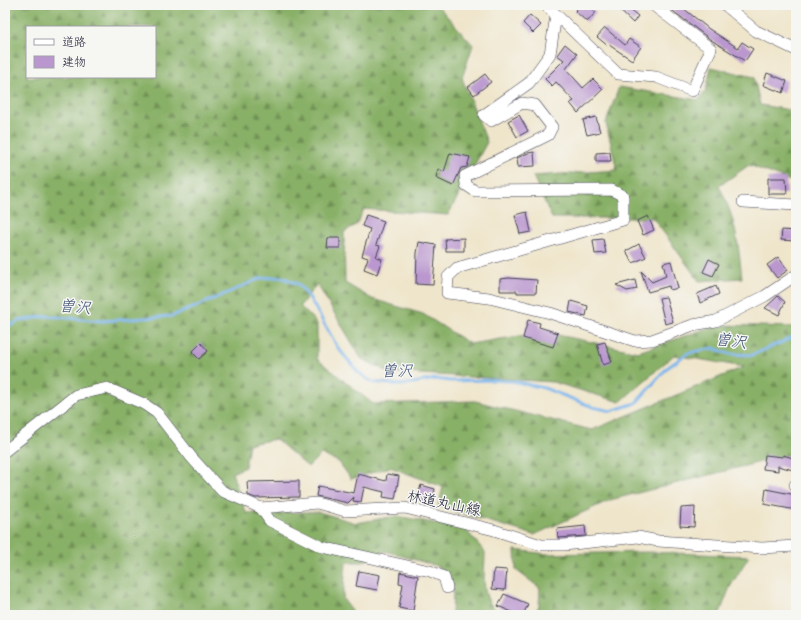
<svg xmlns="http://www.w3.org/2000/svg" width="801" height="620" viewBox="0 0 801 620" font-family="'Comic Neue','Klee One',sans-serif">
  <defs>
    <pattern id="forest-firs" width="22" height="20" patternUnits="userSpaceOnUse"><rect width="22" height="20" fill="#88b066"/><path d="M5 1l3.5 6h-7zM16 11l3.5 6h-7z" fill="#6f8f55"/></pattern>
  </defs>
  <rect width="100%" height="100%" fill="#f6f6f2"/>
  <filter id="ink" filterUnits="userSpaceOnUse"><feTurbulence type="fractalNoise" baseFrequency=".025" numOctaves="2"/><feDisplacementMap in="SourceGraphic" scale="8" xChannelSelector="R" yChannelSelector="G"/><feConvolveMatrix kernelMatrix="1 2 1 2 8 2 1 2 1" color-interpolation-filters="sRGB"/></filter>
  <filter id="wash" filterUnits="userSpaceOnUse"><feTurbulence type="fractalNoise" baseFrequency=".012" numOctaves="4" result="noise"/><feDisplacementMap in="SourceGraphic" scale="16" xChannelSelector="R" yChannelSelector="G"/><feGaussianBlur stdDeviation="0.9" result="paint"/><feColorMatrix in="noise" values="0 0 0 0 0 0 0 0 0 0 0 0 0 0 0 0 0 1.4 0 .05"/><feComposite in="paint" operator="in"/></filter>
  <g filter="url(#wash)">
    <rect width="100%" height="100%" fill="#efe5ca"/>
    <!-- forest -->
    <g fill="url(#forest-firs)" stroke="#556950" fill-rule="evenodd">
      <path d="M5,5H437L473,45L462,78L487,142L448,215L364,209L357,224L344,232L345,283L372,299L423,314L470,344L544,332L638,352L717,325L796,327V453L610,500L534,535L438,506L443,487L390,467L351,479L339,462L321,454L308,467L276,439L249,444L245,467L232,473L246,513L319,512L356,523L397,516L465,529L485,552C485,576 478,603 504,615H452L453,591L450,575L437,566L385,551L362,562H346L343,599L355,615H5ZM27,27H155V77H27ZM317,284L361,358L388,372L553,382L620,402L674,355L744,367L592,430L475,401L373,404L317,359V323L300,306Z"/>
      <path d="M711,67L754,77L760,105L796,111V183L749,165L719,186C736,219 738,242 742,278L699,281L653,218H552L533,176L617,170L606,123L619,87L699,100L706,90Z"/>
      <path d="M515,550L547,554L648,552L749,556L730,587L719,615H533L539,606L540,588L516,570Z"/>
    </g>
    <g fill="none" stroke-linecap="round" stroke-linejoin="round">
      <!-- stream -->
      <path stroke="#7db5ed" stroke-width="3" d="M5,328L19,321L46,316L102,321L172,316L200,305L261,278L281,277L298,284L309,297L338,348L358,372L372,382L401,385L436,379L450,381L496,380L517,382L544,388L593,407L611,411L636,403L667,368L688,353L713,348L729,354L752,355L796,336"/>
    </g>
    <g id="blocks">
      <!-- building -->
      <g fill="#ba97cf">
        <path d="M581,5H588L596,12L587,22L575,11Z"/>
        <path d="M614,5H624L638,16L633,23Z"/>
        <path d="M665,5H684L683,8L709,29L738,48L742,42L753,49L745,61L711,40Z"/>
        <path d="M530,15L541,25L533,33L523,23Z"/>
        <path d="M605,28L625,45L629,39L641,47L632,60L609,45L608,46L597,37Z"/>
        <path d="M565,44L577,54L566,69L583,88L593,79L603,89L578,113L570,103L574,101L556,82L552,86L545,79L564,60L557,55Z"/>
        <path d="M767,73L787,81L783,93L763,85Z"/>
        <path d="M485,74L491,82L474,95L468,87Z"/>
        <path d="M519,115L528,131L517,137L508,121Z"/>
        <path d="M596,117L600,132L587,135L583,120Z"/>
        <path d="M534,152L535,166L518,167L517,158L528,153Z"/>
        <path d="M610,152L611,161H596V153Z"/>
        <path d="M450,153L470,157L467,167L461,168L453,186L436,178L438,169L444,172Z"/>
        <path d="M768,178H786L787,194H768Z"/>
        <path d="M527,212L531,232L520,234L515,215Z"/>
        <path d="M366,215L384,221L376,245L380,246L376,257L382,259L377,274L364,269L368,258L362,256L370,229L362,226Z"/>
        <path d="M648,216L654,230L643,235L637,221Z"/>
        <path d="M782,230L796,231L795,241L781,240Z"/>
        <path d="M328,238H340V248H327Z"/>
        <path d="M464,238V251H446L445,239Z"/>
        <path d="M603,239L606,253L595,254L593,240Z"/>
        <path d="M419,242L436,245L433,285L416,284L417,253Z"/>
        <path d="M639,244L646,257L633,263L626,251Z"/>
        <path d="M778,257L788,270L777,278L767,265Z"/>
        <path d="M709,259L719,264L713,276L703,272Z"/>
        <path d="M671,261L678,288L670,290L669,286L648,292L641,271L652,282L666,276L663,263Z"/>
        <path d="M509,278L537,280L536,293H517V291H500V279Z"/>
        <path d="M635,280L637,289L627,291L616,285Z"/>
        <path d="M716,286L719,294L700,303L697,294Z"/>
        <path d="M778,296L785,302L779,315L765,308Z"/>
        <path d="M666,297L673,322L665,324L659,298Z"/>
        <path d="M571,301L588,306L586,316L569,312Z"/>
        <path d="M528,320L540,323L539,327L558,333L553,347L523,338Z"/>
        <path d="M605,342L612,362L603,365L597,344Z"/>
        <path d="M201,343L208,351L199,359L192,352Z"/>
        <path d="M765,455L783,457V455L796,459L793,470L778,466V471L763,469Z"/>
        <path d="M358,474L386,481L387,474L399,476L395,499L383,497L384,492L364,487L361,502L353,501L354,497L348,503L316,496L318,486L354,493Z"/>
        <path d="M299,481V497L255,498L248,495L247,482Z"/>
        <path d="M421,485L435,489L432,504L417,500Z"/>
        <path d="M766,489L796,495V510L764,504Z"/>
        <path d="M695,507L694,527L680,526L681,508Z"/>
        <path d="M585,526L586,536L558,538L557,529Z"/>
        <path d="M494,569L507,570L505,590L492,589Z"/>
        <path d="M359,571L380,575L377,590L356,586Z"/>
        <path d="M400,572L418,576L413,611L399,608L403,584L399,583Z"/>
        <path d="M504,594L528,604L523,615H519L498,606Z"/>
      </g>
    </g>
  </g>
  <g filter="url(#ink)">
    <use href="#blocks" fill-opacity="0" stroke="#413f50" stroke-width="1"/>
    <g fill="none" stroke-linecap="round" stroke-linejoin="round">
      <!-- minor casing -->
      <g stroke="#413f50" stroke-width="12">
        <g id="minor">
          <path d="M546,5L618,74L656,77L692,91L711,49L653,5"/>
          <path d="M725,5L756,31L796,50"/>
          <path d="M556,15L550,54L529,83L484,115L491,121L522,103L535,105L552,127L548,135L465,176L466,185L475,191L612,190L623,196V220L457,268L448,277L447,293L489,298L550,313L635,341L652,340L693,325L716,321L765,296L796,275"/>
          <path d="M743,202L796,205"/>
          <path d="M5,451L76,395L107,388L144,404L157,413L192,458L222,491L261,508L317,503L345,511L405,508L494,530L541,545H564L638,537L658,541L762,548L796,546"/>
          <path d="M795,485L796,486"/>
          <path d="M261,508L270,521L322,547L430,571L444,577L447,588"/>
        </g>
      </g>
      <!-- minor -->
      <use href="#minor" stroke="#fff" stroke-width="11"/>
    </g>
  </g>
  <g text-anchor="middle" stroke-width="3" stroke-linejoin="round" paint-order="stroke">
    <!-- street labels -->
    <g font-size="15" fill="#22223b" stroke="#f6f6f2">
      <text transform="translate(444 503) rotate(12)" y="5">林道丸山線</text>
    </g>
    <!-- water labels -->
    <g font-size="16" font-style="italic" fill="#425579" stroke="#f6f6f2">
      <text transform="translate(75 306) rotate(5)" y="6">曽沢</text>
      <text transform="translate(731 340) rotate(7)" y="6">曽沢</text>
      <text x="397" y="376">曽沢</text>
    </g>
  </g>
  <!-- margin -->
  <rect width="801" height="620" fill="none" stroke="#f6f6f2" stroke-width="20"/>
  <!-- legend -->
  <rect x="26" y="26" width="130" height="52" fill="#f6f6f2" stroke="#a1a1a9"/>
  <rect x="34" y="39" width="20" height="6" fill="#ffffff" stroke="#a1a1a9"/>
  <text x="62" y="46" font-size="12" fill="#22223b">道路</text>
  <rect x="34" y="56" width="20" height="12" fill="#ba97cf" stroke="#a1a1a9"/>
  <text x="62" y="66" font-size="12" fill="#22223b">建物</text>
</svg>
